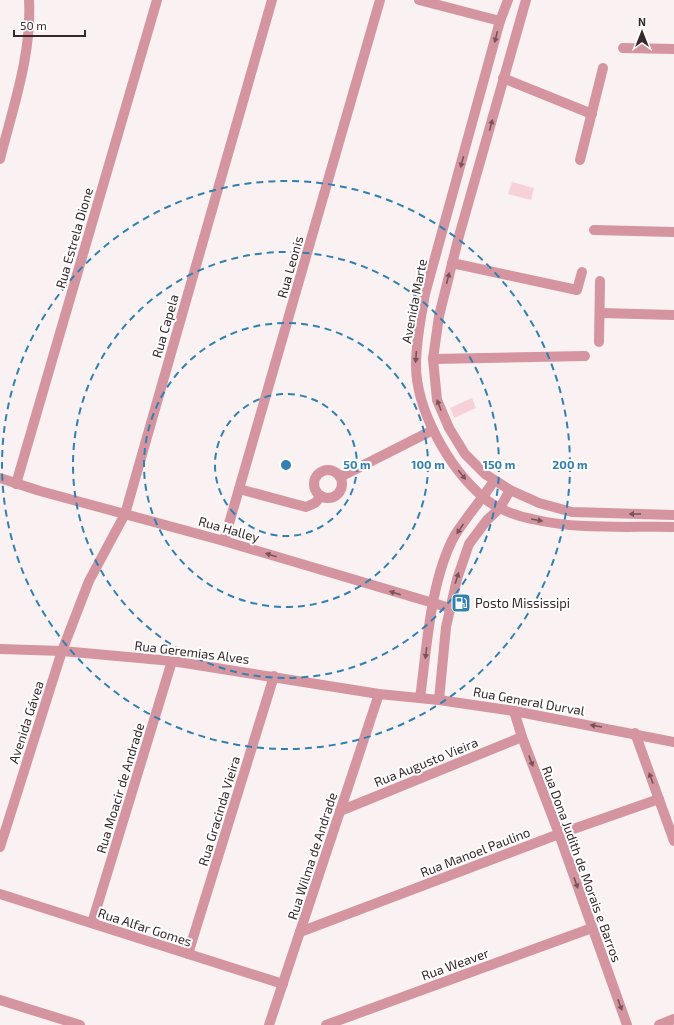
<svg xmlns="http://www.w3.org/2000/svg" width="674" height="1025" viewBox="0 0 674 1025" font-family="'Exo 2',sans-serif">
  <rect width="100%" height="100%" fill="#faf1f2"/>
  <!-- green -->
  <g fill="#f6d1d7">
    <path d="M512,182L534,188L531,200L508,194Z"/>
    <path d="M472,398L476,408L454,418L450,408Z"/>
  </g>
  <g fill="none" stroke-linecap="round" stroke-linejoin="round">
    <!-- minor -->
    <g stroke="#d595a0" stroke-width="10">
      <path d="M419,0L500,21"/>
      <path d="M623,48L674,49"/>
      <path d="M503,78L592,114"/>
      <path d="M0,159C13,107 32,54 29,0"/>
      <path d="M580,160L603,68"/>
      <path d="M594,230L674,232"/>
      <path d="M452,263L577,290L582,272"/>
      <path d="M601,313L674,315"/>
      <path d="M599,342L600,281"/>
      <path d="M433,359L585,356"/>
      <circle cx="328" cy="484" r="14"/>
      <path d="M340,477L433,430"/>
      <path d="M0,478L40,491L224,541L450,608"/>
      <path d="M16,484L157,0"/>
      <path d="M239,489L306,507L315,503L321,496"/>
      <path d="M224,541L380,0"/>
      <path d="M439,700L514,711L674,742"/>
      <path d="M514,711L522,737L559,834L627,1025"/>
      <path d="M635,733L674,841"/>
      <path d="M340,811L522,737"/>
      <path d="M0,847L62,651L89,581L125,514L272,0"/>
      <path d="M0,894L283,984"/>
      <path d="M92,923L172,661"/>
      <path d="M300,932L559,834L659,799"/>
      <path d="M188,954L274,676"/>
      <path d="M0,1000L80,1025"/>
      <path d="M269,1025L379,694"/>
      <path d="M326,1025L592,928"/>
      <path d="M659,1025L674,1019"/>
    </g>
    <!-- tertiary -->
    <g stroke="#d595a0" stroke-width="10">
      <path d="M508,0L500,21L425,294C421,317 416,341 416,365C416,410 449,468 483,497C495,508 516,516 532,519C578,530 627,526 674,527"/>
      <path d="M526,0L459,236L439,316L433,359L437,400L449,428L465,454L485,474L510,490L539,503L572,512L674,515"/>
      <path d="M0,649L62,651L172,661L379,694L439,700L446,627L457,579L469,544L487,520L500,508L510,490"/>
      <path d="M420,698C427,648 430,580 455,535C467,516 482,499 494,481"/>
    </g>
  </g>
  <!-- one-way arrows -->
  <defs><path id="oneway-solid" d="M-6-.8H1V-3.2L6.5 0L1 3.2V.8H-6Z"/></defs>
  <g fill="#76545a">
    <use href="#oneway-solid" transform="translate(496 37) rotate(104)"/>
    <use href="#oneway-solid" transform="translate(491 125) rotate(-75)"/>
    <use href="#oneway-solid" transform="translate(462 162) rotate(105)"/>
    <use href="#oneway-solid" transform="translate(448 278) rotate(-76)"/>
    <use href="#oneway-solid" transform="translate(416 357) rotate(94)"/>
    <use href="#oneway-solid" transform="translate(439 405) rotate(-110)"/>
    <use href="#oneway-solid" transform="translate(462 475) rotate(51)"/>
    <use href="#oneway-solid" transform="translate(635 514) rotate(-180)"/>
    <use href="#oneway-solid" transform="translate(537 520) rotate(10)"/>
    <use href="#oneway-solid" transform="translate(460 529) rotate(124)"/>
    <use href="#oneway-solid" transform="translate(271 555) rotate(-163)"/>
    <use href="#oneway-solid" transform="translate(457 578) rotate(-73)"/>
    <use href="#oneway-solid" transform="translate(395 593) rotate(-163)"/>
    <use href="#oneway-solid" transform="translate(426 653) rotate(97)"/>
    <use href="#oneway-solid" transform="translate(596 726) rotate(-170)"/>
    <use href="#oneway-solid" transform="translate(531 761) rotate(69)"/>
    <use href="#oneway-solid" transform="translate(651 778) rotate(-110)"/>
    <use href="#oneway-solid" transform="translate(576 883) rotate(70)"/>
    <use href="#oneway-solid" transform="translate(620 1005) rotate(70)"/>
  </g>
  <!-- distance rings -->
  <g fill="none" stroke="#3080b1" stroke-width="2" stroke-dasharray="7 5">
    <circle cx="286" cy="465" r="71"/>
    <circle cx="286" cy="465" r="142"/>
    <circle cx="286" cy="465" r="213"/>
    <circle cx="286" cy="465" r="284"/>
  </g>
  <!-- icons -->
  <defs>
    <g id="fuel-square" transform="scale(1)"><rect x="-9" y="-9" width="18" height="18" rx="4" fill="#3080b1" stroke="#fff"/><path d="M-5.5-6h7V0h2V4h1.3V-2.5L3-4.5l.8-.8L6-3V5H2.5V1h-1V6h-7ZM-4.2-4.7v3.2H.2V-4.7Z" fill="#fff"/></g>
  </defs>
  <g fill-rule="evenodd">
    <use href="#fuel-square" x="461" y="603"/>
  </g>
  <g text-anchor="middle" stroke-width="4" stroke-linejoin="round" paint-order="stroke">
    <!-- street labels -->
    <g font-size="13" fill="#37282b" stroke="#fff">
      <text transform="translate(74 238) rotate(-74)" y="5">Rua Estrela Dione</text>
      <text transform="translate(290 267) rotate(-74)" y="5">Rua Leonis</text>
      <text transform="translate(414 301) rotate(-79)" y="5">Avenida Marte</text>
      <text transform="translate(165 326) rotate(-74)" y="5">Rua Capela</text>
      <text transform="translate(229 529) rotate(16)" y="5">Rua Halley</text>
      <text transform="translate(192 652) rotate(7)" y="5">Rua Geremias Alves</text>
      <text transform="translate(529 701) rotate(10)" y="5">Rua General Durval</text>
      <text transform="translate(26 722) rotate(-72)" y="5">Avenida Gávea</text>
      <text transform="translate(426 762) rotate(-22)" y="5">Rua Augusto Vieira</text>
      <text transform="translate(120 788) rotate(-73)" y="5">Rua Moacir de Andrade</text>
      <text transform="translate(219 811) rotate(-73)" y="5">Rua Gracinda Vieira</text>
      <text transform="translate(475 852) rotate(-21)" y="5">Rua Manoel Paulino</text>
      <text transform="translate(312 856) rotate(-72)" y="5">Rua Wilma de Andrade</text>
      <text transform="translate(582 864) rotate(70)" y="5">Rua Dona Judith de Morais e Barros</text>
      <text transform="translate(145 927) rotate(18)" y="5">Rua Alfar Gomes</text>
      <text transform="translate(455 964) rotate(-20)" y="5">Rua Weaver</text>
    </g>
    <!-- poi labels -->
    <g font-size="13" fill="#37282b" stroke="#fff" text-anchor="start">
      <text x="475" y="608">Posto Mississipi</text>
    </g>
  </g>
  <circle cx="286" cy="465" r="6" fill="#3080b1" stroke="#fff" stroke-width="2"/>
  <g font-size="12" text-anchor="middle" font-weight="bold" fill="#3080b1" stroke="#fff" stroke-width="4" stroke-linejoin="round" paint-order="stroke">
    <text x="357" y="469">50 m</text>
    <text x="428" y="469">100 m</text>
    <text x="499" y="469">150 m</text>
    <text x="570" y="469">200 m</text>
  </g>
  <!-- north arrow -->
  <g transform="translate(642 32)" stroke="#ffffff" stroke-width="3" paint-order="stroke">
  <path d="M0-3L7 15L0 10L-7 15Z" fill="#37282b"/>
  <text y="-6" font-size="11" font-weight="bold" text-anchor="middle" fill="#37282b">N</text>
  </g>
  <!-- scale -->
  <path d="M14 30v6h71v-6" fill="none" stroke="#37282b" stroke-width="2"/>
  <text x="20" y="30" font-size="12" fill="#37282b" stroke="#ffffff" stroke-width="3" paint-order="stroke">50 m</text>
</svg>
